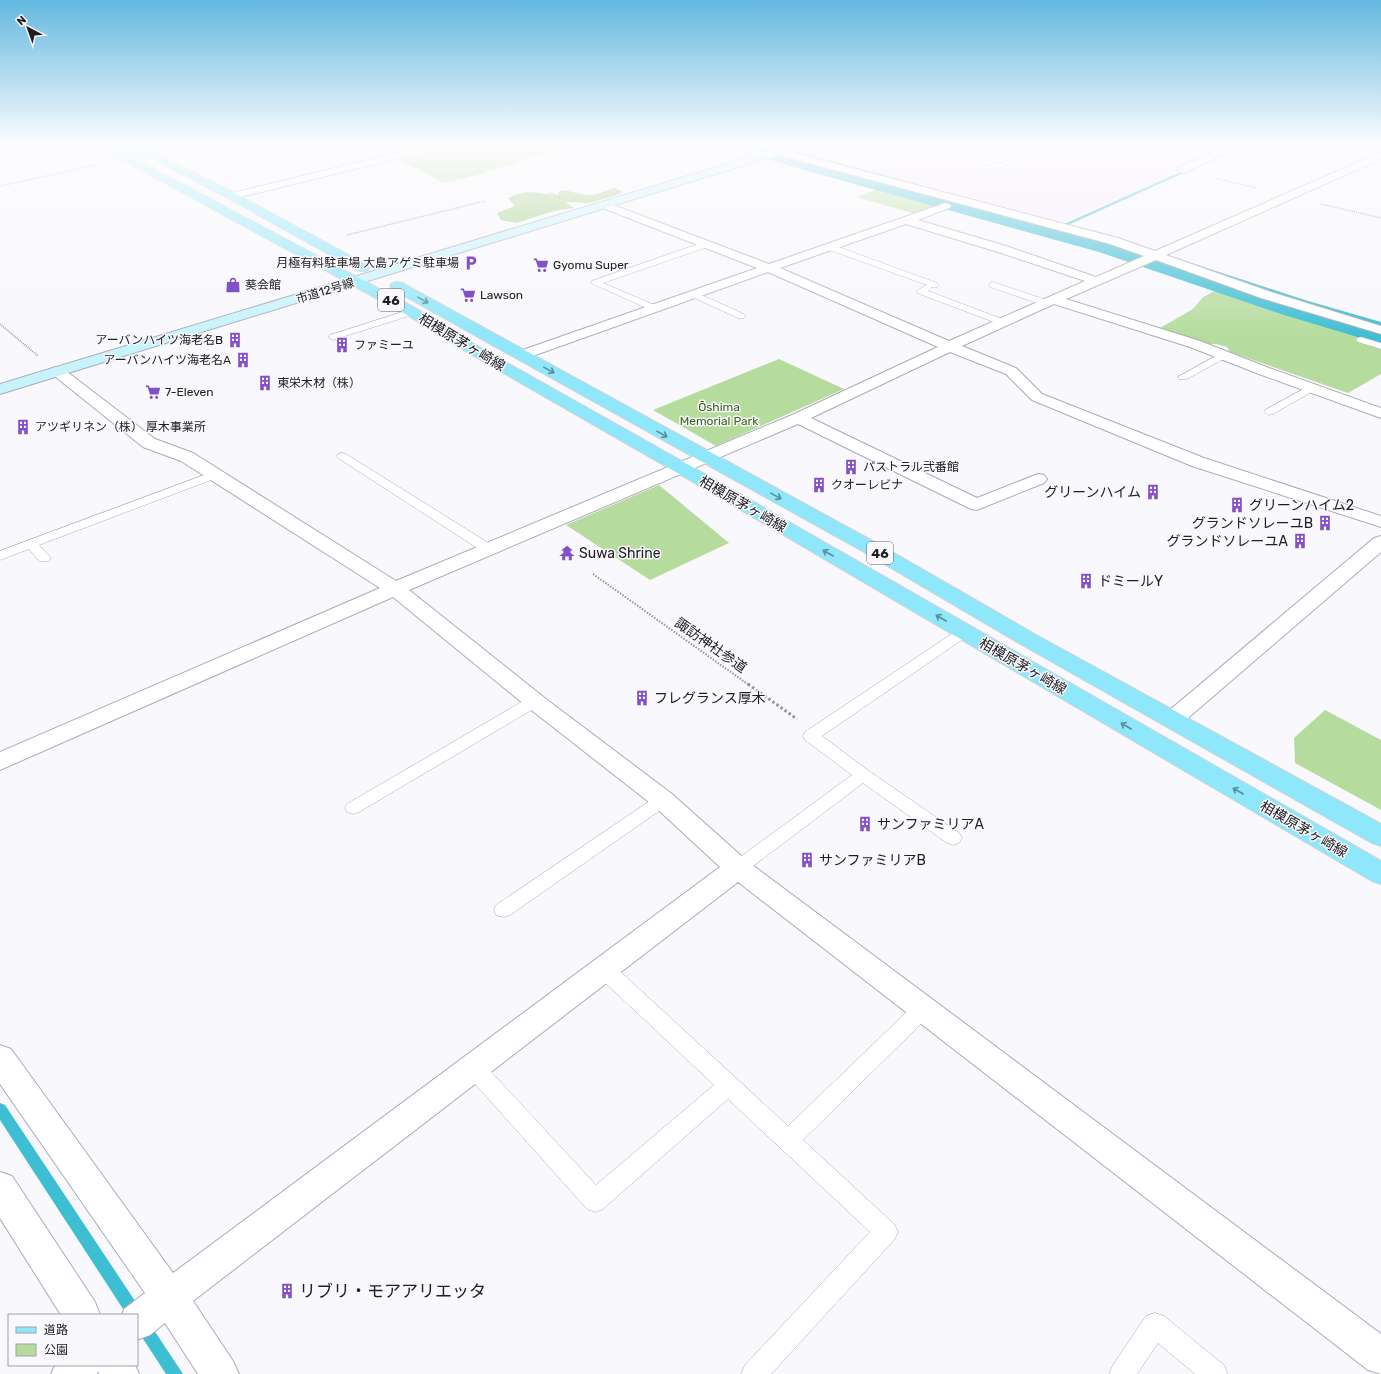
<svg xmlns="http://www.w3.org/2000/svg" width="1381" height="1374" viewBox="0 0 1381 1374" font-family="Rubik,'Noto Sans JP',sans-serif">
  <rect width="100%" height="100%" fill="#f8f8fd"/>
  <!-- education -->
  <path fill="#fae9fb" d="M898,144H1227L1171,169L1179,171L1061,223L839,164Z"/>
  <!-- green -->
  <g fill="#b6dc9d">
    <path d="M456,144H579L580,145L516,161L519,163L485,171L486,173L444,183L398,159Z"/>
    <path d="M878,189L934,205L935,207L915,214L857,197Z"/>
    <path d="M1221,288L1307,315L1381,337V374L1348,393L1230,352L1227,347L1216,344H1208L1160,328L1193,309L1203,297Z"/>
    <path d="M779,359L844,389L716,446L653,410Z"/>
    <path d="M659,485L729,543L650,580L566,525Z"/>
    <path d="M1325,710L1381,740V810L1295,763L1294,738Z"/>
  </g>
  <!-- forest -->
  <path fill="#9fcc80" d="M615,188L623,192L618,195L589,203L568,202L566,203L574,208L554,211L516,223L501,220L497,213L515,206L508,198C529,188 537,194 558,195L559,191C569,189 578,195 588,195C601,195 604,190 615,188Z"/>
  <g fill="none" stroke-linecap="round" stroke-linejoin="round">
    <!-- stream -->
    <g fill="#3ebed3" fill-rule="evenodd">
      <path d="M1242,144H1248L1217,159L1214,158Z"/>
      <path d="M1182,171L1186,172L1066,226L1062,225Z"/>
      <path d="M0,1103L5,1105L141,1310L143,1315L142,1319L148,1321L183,1374H166L138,1331L137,1315H127L0,1120Z"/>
    </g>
    <!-- river -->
    <path fill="#3ebed3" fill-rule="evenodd" d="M730,144H770L1121,240L1308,301L1381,322V344L1284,315L1099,252L797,168L733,149Z"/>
    <!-- lane casing -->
    <g stroke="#ababb7" stroke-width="1">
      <g id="lane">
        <path d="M939,144H951L988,154L996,152L1020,160L1000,168L976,161V159L981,156ZM996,156L1010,160L1000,164L985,160Z"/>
        <path d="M704,242H710L711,244L710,246L603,283L659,307L661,309L659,311H653L591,283L592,281Z"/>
        <path d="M827,245H833L937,283L938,285L937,287H931V288L928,291L1005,320L1007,322L1005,324H999L917,293L916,291L927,285L827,249L826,247Z"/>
        <path d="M993,282L1049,301L1051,303L1046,306L1043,305L990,287L989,285L990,283Z"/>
        <path d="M695,292L744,314L746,316L744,318H738L692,297L690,295Z"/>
        <path d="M412,309L415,310L417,312L415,314L336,339L333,340L328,337L330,335Z"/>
        <path d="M1361,337L1381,343V349L1358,342L1356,340L1358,338Z"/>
        <path d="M1223,352L1227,353L1228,355L1227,357L1187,379H1179L1178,377Z"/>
        <path d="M1311,385L1316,388L1315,390L1273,414L1269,415L1264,412L1265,410Z"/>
        <path d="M342,453L346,454L495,547L496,550L495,553H485L338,458L336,456L338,454Z"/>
        <path d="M215,471L219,473L221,475L219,477L39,545L51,558L49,561H39L29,549L0,560V551Z"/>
        <path d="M964,628L969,629L971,632L969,635L822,736L869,771L959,833L962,838L959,843L953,845L947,843L863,783L744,873L738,875L732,873L729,868L732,863L852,775L805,740L803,736L805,732L959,629Z"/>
        <path d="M535,696L540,697L543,701L540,705L359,812L353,814L347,812L345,808L347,804L530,697Z"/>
        <path d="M663,794L669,796L671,800L669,804L510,915L503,917L496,915L494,910L496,905L657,796Z"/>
        <path d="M604,961L611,963L788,1126L916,1003L923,1000L930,1003L933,1009L930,1015L803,1140L894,1224L898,1232L894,1240L771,1374H741L745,1365L870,1232L728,1099L603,1209L595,1212L587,1209L467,1075L464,1068L467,1061L474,1059L481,1061L596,1185L714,1085L597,975L594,969L597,963Z"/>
        <path d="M1155,1313L1164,1316L1224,1365L1228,1374H1195L1158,1343L1137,1374H1109L1113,1365L1146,1316Z"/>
      </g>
    </g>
    <!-- street casing -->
    <g stroke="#ababb7" stroke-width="2">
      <g id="street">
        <path d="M433,144H451L449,146L232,199L226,196L228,194Z"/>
        <path d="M725,144H741L771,154L772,156L771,158H763L727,146Z"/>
        <path d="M1231,144H1245L1186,172L1182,173L1177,170L1178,168Z"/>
        <path d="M779,149L1118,238L1155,251L1381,152V159L1166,255L1271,292L1381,326V334L1261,298L1156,260L1066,299L1200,341L1269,368L1381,408V418L1259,374L1190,347L1054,304L962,346L1016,368L1042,394L1204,458L1381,516V527L1192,466L1032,400L1006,374L950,352L811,418L977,498L1038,474L1044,475L1047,479L1044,483L977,510L971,509L798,424L409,590L546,699L672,794L747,861L1381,1334V1374L1368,1370L738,882L193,1301L233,1361L239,1374H198L165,1323L150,1335L137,1340V1315H122L124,1309L145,1293L0,1084V1045L11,1049L173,1273L720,867L654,806L530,709L393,597L0,770V752L380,588L181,461L143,447L52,374L50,371L52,368L57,367L62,368L155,439L193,453L396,581L792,415L938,347L768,272L527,358L522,359L517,358L515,355L517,352L757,268L600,207L598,205L600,203H608L769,264L945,203L949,204L951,206L949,208L918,220L1006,246L1096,277L1144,256L1110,244L775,154L774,152L775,150ZM906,224L998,252L1085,281L949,341L780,268Z"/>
        <path d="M1381,536V552L1181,724L1173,727L1165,724L1162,719L1165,714L1374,538Z"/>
        <path d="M0,1172L12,1176L95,1302L100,1315H61L0,1218Z"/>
        <path d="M55,1365H135L139,1374H99L98,1371L97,1374H51Z"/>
      </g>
    </g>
    <!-- secondary casing -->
    <g stroke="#ababb7" stroke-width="2">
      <g id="secondary">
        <path d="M178,144H198L193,147L126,162L121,159L122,157Z"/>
        <path d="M793,144H809L807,146L0,394V384Z"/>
      </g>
    </g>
    <!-- primary casing -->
    <g stroke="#d2d2d3" stroke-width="2">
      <g id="primary">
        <path d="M94,144H107L417,309L484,350L719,482L1381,861V884L1372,881L707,490L474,356L407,315Z"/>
        <path d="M125,144H138L236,194L367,265L369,268L367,271H359L228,198Z"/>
        <path d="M397,282L402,283L878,544L1038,636L1381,824V846L1372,843L1024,646L864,552L392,289L390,286L392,283Z"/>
      </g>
    </g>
    <!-- path-far2 -->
    <g stroke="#949499" stroke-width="1.5" stroke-dasharray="1 1" stroke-linecap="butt">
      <path d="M1214,178L1256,188"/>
      <path d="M0,186L96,165"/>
      <path d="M548,192L560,197"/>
      <path d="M1321,204L1381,218"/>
      <path d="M347,235L485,201"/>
      <path d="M0,324L38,356"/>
    </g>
    <!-- path-far1 -->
    <path stroke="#949499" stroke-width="2" stroke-dasharray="1.5 1.5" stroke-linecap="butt" d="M593,574L749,685"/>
    <!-- path -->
    <path stroke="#949499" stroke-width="3" stroke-dasharray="2.5 2.5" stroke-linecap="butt" d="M748,684L797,719"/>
    <!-- lane -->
    <use href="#lane" fill="#fff" fill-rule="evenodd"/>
    <!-- street -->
    <use href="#street" fill="#fff" fill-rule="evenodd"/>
    <!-- secondary -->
    <use href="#secondary" fill="#c7f3fd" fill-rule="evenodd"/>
    <!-- primary -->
    <use href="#primary" fill="#8ee7fa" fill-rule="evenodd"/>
  </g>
  <!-- one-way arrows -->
  <defs><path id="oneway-shaft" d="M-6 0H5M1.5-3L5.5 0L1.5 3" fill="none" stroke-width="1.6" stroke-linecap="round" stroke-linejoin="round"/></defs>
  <g stroke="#5c8d9a">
    <use href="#oneway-shaft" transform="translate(423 300) rotate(29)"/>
    <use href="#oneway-shaft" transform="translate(549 370) rotate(29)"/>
    <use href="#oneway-shaft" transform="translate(662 434) rotate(29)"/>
    <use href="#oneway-shaft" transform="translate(776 496) rotate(29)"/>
    <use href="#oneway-shaft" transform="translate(828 553) rotate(-150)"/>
    <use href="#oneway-shaft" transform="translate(941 618) rotate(-150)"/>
    <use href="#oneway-shaft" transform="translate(1126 726) rotate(-150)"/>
    <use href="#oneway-shaft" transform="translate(1238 791) rotate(-150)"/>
  </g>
  <!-- sky -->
  <linearGradient id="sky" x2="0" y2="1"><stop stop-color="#64b8e0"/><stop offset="0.43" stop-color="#fcfcfe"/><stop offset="1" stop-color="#fcfcfe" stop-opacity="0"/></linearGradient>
  <rect width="1381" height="337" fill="url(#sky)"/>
  <!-- icons -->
  <defs>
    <g id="parking-bare" transform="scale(1.2)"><path d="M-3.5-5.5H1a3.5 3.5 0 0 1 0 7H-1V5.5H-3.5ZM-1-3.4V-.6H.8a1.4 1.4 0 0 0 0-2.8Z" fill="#8350c8" stroke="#f8f8fd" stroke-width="2.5" paint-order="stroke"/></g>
    <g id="supermarket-bare" transform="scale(1.2)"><path d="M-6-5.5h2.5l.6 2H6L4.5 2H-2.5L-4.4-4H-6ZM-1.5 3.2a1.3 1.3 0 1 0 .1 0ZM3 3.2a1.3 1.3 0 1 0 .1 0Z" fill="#8350c8" stroke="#f8f8fd" stroke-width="2.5" paint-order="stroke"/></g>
    <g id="shop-bare" transform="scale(1.2)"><path d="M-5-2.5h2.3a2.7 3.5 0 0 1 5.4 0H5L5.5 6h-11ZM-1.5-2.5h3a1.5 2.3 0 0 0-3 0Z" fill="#8350c8" stroke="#f8f8fd" stroke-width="2.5" paint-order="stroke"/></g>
    <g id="building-bare" transform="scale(1.2)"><path d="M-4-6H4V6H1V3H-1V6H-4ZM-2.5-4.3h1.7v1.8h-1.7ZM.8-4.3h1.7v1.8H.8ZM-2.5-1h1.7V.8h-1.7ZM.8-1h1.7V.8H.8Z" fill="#8350c8" stroke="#f8f8fd" stroke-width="2.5" paint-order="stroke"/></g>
    <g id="temple-bare" transform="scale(1.2)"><path d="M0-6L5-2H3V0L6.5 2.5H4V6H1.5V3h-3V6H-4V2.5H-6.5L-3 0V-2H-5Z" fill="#8350c8" stroke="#f8f8fd" stroke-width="2.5" paint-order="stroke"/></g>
  </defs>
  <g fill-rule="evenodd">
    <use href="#parking-bare" x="471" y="263"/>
    <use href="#supermarket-bare" x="541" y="265"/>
    <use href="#shop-bare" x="233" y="285"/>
    <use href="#supermarket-bare" x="468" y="295"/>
    <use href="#building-bare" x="235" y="340"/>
    <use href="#building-bare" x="342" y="345"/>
    <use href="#building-bare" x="243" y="360"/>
    <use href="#building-bare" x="265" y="383"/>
    <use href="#supermarket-bare" x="153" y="392"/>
    <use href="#building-bare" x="23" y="427"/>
    <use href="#building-bare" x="851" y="467"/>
    <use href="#building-bare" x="819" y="485"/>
    <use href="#building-bare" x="1153" y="492"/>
    <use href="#building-bare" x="1237" y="505"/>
    <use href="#building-bare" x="1325" y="523"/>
    <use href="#building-bare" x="1300" y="541"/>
    <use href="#temple-bare" x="567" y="553"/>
    <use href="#building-bare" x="1086" y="581"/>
    <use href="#building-bare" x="642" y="698"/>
    <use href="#building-bare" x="865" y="824"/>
    <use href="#building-bare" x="807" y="860"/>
    <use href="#building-bare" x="287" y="1291"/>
  </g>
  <g text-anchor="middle" stroke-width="3" stroke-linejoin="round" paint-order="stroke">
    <!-- far-poi labels -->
    <g font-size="12" fill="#202024" stroke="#f8f8fd" text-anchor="start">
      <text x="459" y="267" text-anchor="end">月極有料駐車場 大島アゲミ駐車場</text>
      <text x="553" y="269">Gyomu Super</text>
      <text x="245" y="289">葵会館</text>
      <text x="480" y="299">Lawson</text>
      <text x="223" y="344" text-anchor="end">アーバンハイツ海老名B</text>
      <text x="354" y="349">ファミーユ</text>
      <text x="231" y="364" text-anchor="end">アーバンハイツ海老名A</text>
      <text x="277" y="387">東栄木材（株）</text>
      <text x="165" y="396">7-Eleven</text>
      <text x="35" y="431">アツギリネン（株） 厚木事業所</text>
      <text x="863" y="471">パストラル弐番館</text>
      <text x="831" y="489">クオーレビナ</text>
    </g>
    <!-- far-street labels -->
    <g font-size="12" fill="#202024" stroke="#f8f8fd">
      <text transform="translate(325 291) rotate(-17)" y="4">市道12号線</text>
    </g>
    <!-- far-park labels -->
    <g font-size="12" fill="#3c6317" stroke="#f8f8fd">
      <text x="719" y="411">Ōshima<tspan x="719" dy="14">Memorial Park</tspan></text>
    </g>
    <!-- shield labels -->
    <g fill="#f8f8fd" stroke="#616165" stroke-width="1">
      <rect x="378" y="289" width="26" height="22" rx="3"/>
      <rect x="867" y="542" width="26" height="22" rx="3"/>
    </g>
    <g font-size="13" font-weight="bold" fill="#202024">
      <text x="391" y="305">46</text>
      <text x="880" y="558">46</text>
    </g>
    <!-- street labels -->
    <g font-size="14" fill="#202024" stroke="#f8f8fd">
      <text transform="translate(462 342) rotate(31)" y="5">相模原茅ヶ崎線</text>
      <text transform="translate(743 504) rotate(30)" y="5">相模原茅ヶ崎線</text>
      <text transform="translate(711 645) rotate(35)" y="5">諏訪神社参道</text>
      <text transform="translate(1023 666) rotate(30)" y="5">相模原茅ヶ崎線</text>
      <text transform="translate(1304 829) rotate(30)" y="5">相模原茅ヶ崎線</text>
    </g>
    <!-- poi labels -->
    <g font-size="14" fill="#202024" stroke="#f8f8fd" text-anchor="start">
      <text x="1141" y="497" text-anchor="end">グリーンハイム</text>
      <text x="1249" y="510">グリーンハイム2</text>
      <text x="1313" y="528" text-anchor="end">グランドソレーユB</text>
      <text x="1288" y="546" text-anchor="end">グランドソレーユA</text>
      <text x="579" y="558">Suwa Shrine</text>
      <text x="1098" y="586">ドミールY</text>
      <text x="654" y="703">フレグランス厚木</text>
      <text x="877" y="829">サンファミリアA</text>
      <text x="819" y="865">サンファミリアB</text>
    </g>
    <!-- near-poi labels -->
    <g font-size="17" fill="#202024" stroke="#f8f8fd" text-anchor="start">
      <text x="299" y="1297">リブリ・モアアリエッタ</text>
    </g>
  </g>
  <!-- legend -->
  <rect x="8" y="1314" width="130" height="52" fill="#f8f8fd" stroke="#a2a2a6"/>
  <rect x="16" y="1327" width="20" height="6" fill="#8ee7fa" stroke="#a2a2a6"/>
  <text x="44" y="1334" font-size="12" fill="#202024">道路</text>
  <rect x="16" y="1344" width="20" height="12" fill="#b6dc9d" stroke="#a2a2a6"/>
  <text x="44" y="1354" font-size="12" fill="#202024">公園</text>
  <!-- north arrow -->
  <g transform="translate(28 28) rotate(319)" stroke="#f8f8fd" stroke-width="3" paint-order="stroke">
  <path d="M0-3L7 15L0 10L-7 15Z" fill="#202024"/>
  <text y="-6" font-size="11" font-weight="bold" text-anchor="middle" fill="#202024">N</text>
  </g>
</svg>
